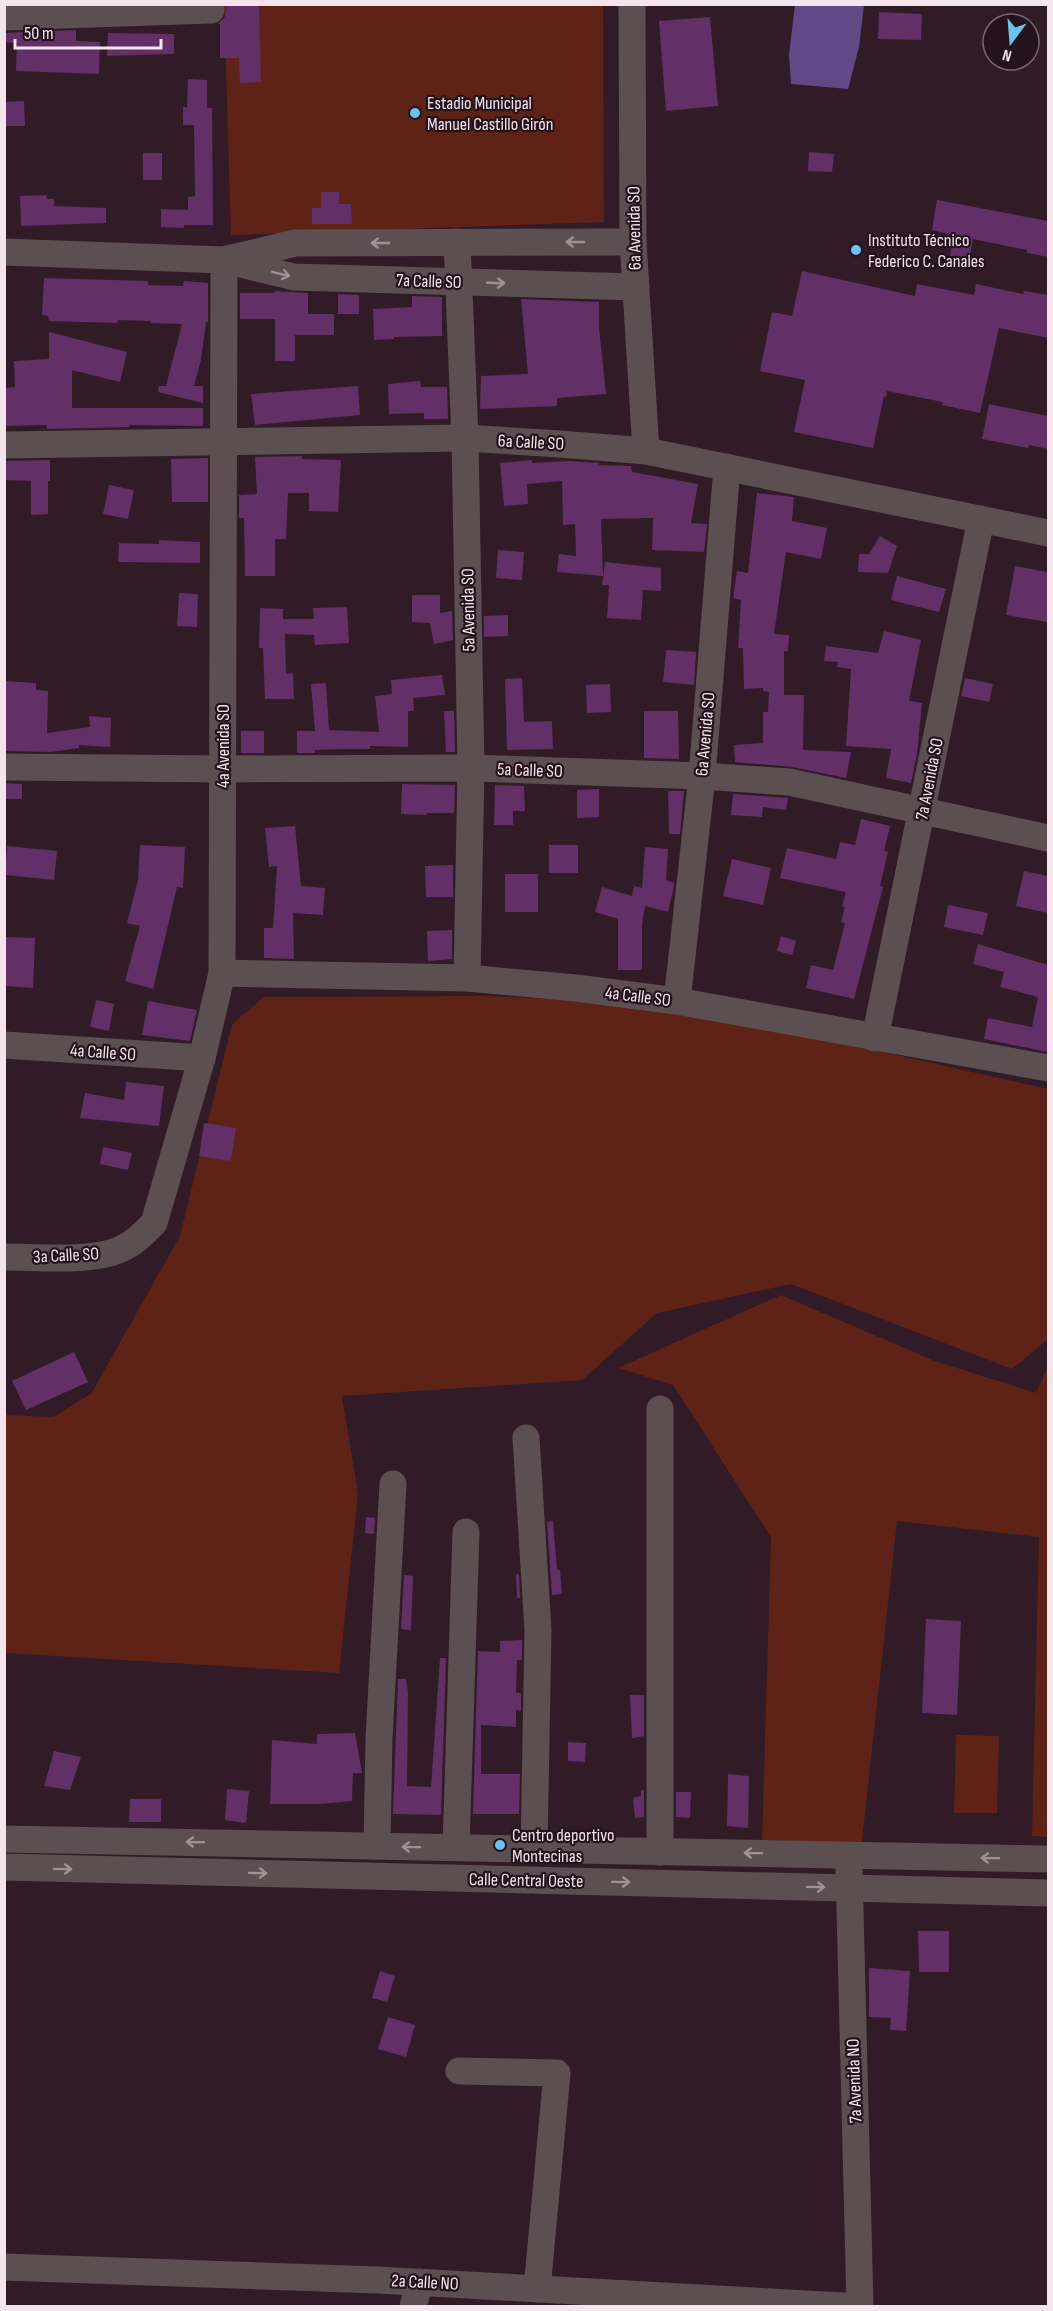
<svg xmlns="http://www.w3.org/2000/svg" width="1053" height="2311" viewBox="0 0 1053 2311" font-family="'Sofia Sans Condensed',sans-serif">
  <rect width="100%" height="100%" fill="#301b26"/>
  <!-- green -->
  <g fill="#5e2316">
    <path d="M224,5H603L604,222L231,235Z"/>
    <path d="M486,996L701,1005L719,1015L1048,1089V1339L1012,1369L791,1284L657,1313L582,1380L342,1396L358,1494L339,1673L5,1653L4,1415L53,1417L91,1394L180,1236L232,1024L264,997Z"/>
    <path d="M781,1295L935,1361L1036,1393L1048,1366V1837L1032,1836L1039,1537L897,1521L861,1850L762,1842L771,1537L673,1385L618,1368Z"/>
    <path d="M956,1735L999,1736L997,1813H954Z"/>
  </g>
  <!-- water -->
  <path fill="#634888" d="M795,5H864L859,47L848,89L791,84L789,54Z"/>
  <!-- building -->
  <g fill="#623066">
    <path d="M227,4H259L261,82L240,83L239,58H220V24H218L225,17Z"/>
    <path d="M879,12L922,14L921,40L878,39Z"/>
    <path d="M710,17L718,106L666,111L659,21Z"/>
    <path d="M76,30V41L100,42L99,74L16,71L17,43L4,42V33Z"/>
    <path d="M108,33L174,34V54L107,56Z"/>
    <path d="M188,79L207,80V108H212L213,225H184V228L161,227V209L188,210V197L195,196L194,125H183V107H187Z"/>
    <path d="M24,101L25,126H4V102Z"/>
    <path d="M809,152L834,154L832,172L808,171Z"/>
    <rect x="143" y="153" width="19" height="27"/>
    <path d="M321,192H339V204H351L352,224H312V208H321Z"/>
    <path d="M46,195L47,199H54V206L106,208V223L21,226L20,196Z"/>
    <path d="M937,200L1048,221V257L1027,253V250L973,239L969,261L950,257L953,235L932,230Z"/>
    <path d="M802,271L915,296L917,284L974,295L976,284L1023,294L1024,291L1048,295V338L999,328L980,413L942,405L943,402L887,391L886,397L884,396L873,448L794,432L805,380L760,371L772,312L792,316Z"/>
    <path d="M44,278L148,281V285L183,286L184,281L208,283V322H206L201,360L194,386H203V403L158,392L159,386H166L182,324L151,323V321L118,320L117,323L49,321L48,316L42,315Z"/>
    <path d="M275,291L308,293V314H334V335H295V361H275V319H240V293H275Z"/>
    <path d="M338,294L359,295V314H338Z"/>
    <path d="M412,296L442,297V336L394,337V339L374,340L373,309L412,307Z"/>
    <path d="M521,299L599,302V328L606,394L557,398V406L480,409L481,376L528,374Z"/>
    <path d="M49,332L127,352L120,382L72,370V408H203V426L129,425V427L47,429V425L4,426V388L15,387L14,361L49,359Z"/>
    <path d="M420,381L421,387H447L448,419H424V413L389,414L388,384Z"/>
    <path d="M358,386L360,415L255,425L251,394Z"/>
    <path d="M989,404L1048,416V449L1029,445L1028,448L982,439Z"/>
    <path d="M302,456V459L341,460L338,512L309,511V493H288L286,539H275V576H245L244,518H239V495L257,494L255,457Z"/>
    <path d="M208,458V502H172L171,459Z"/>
    <path d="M50,460V481H48V514L31,515V481L4,480V461Z"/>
    <path d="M532,460V463L569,461L599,463V465L631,466L632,472L698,484L691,523L707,524L704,552L652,550L653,518L601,519L603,576L557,572L559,554L576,556L575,524L563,525L562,481L527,484L528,504L504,506L500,463Z"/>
    <path d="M109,485L134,490L128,519L103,514Z"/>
    <path d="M757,493L794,497L792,521L827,528L821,559L786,552L774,634L789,635L788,651H784V695H804L803,750L851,752L846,778L792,767L735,762L734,745L763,743V712H768L769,692L763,691V688L744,689L743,648H738L741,600L733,598L737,571L748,573Z"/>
    <path d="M880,536L897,546L888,573L858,572L859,554H869Z"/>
    <path d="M159,540L200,542V563L118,562L119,543L159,544Z"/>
    <path d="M498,550L524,552L522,580L496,578Z"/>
    <path d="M605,562L661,568V591L643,590L641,620L607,618L609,585H602Z"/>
    <path d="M1015,566L1048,572V622L1006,615Z"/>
    <path d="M897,576L946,589L939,612L891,600Z"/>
    <path d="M179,593L198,594L197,627L177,626Z"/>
    <path d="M412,595H440V613L452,611L453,640L434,644L430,623L412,622Z"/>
    <path d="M347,607L349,643L315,645L314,635L285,634L286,674L293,673L294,699H265L263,648H259L260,608L283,609V619H314L313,608Z"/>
    <path d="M508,615V636L484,637V616Z"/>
    <path d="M884,631L921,640L909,701L922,703L917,754L911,783L886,778L891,749L846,746L851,669L837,667L838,662L824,661L826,646L878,653Z"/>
    <path d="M666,650L696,652L694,685L663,682Z"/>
    <path d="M442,675L445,695L413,698L414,711H408V747L370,746V749H342L315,750V753H297V731H315L311,684L326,683L329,730L379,732L375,696L392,694L391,680Z"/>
    <path d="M522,678L524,722L552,721L553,749L507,750L505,679Z"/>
    <path d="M965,678L993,684L989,702L961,696Z"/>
    <path d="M4,681L36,683V690L48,691L47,733L90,727L89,716L111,718L110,747L79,745V748L51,752L4,751Z"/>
    <path d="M610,684L611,712L587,713L586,685Z"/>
    <path d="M444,711H454L455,752H446Z"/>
    <path d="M644,711H678L679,759L644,758Z"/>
    <rect x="241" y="731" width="23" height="22"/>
    <path d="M4,783L22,784V799H4Z"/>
    <path d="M402,784L455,785L454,813H427V815L401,814Z"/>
    <path d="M495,785L524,786L525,811H513V825H494Z"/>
    <path d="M599,789V817L577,818V790Z"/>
    <path d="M668,791H684L680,834H669Z"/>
    <path d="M733,794L788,798L786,810L763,807L762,817L731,815Z"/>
    <path d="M861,819L890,826L884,851L888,852L880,886L883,887L854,999L806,988L811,965L833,970L845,923L841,922L845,907L842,906L846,892L780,878L787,848L836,859L840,842L855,845Z"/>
    <path d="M295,826L301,886L325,888L323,915L293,913L294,959L264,958V928H273L277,866L269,867L265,828Z"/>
    <path d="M140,845L185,847L183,888L177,887L153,989L125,981L140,926L127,923L138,880Z"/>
    <rect x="549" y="845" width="29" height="28"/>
    <path d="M7,846L57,851L54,880L5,875Z"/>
    <path d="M645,847L668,849L666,880L674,883L673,891L668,912L645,906L642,924V970H618V919L595,912L602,887L632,896L634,886L642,888Z"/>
    <path d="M732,859L771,868L763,905L723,896Z"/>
    <path d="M453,865V897H426L425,866Z"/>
    <path d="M1024,871L1048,876V913L1016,906Z"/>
    <rect x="505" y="874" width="33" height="38"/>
    <path d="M948,905L988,913L983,935L944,927Z"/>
    <path d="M452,930V959L428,961L427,931Z"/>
    <path d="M781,936L796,941L792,955L777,951Z"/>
    <path d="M4,937L35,938L33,988L4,986Z"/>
    <path d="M978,944L1048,965V1052L984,1039L988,1018L1032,1027L1038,997L1000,987L1004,972L973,964Z"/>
    <path d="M96,1000L114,1004L109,1031L90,1027Z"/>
    <path d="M148,1001L197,1010L190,1041L142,1035Z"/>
    <path d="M126,1082L164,1086L159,1126L80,1118L85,1093L124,1100Z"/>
    <path d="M204,1123L236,1128L231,1161L199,1156Z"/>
    <path d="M103,1147L132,1153L128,1170L100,1164Z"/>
    <path d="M74,1352L88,1382L26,1410L12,1381Z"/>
    <path d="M366,1517L375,1518L374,1534L365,1533Z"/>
    <path d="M553,1521L557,1570H560L562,1594L552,1595L547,1522Z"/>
    <path d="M519,1574L520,1598H517L516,1575Z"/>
    <path d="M404,1575L413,1576L411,1630L401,1629Z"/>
    <path d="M926,1619L961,1621L957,1715L922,1713Z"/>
    <path d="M522,1640V1660H517L516,1693H521V1711L516,1710V1727L481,1725V1774H520L519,1814H473L478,1651L500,1652V1641Z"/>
    <path d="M440,1658H446L441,1815L393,1814L398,1679H406L408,1692L407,1786L431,1787Z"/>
    <path d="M630,1695H644V1736L632,1738Z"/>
    <path d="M355,1733L362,1773H353L352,1801L319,1804H270L272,1740L317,1744V1734Z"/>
    <path d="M568,1742L586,1743L585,1762L568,1761Z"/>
    <path d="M54,1751L81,1757L70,1790L44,1786Z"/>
    <path d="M728,1774L749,1776L748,1828L727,1826Z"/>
    <path d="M227,1789L249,1791L246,1823L225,1820Z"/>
    <path d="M641,1790H644V1817L635,1818L633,1798L641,1796Z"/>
    <path d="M676,1792H691L690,1818L676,1817Z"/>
    <path d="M130,1799H161V1822H129Z"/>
    <path d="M918,1931H949V1972H919Z"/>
    <path d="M869,1968L910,1971L906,2031L890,2030L891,2018L869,2017Z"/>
    <path d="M380,1971L395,1976L387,2002L372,1998Z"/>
    <path d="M388,2017L415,2025L406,2057L378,2049Z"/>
  </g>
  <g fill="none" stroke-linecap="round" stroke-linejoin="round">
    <!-- minor -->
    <g stroke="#5b4f51" stroke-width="27">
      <path d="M632,4L633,242L646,451"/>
      <path d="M4,17L211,10V4"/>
      <path d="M457,242L465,438L471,768L467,978"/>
      <path d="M4,252L224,260L294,277L636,287"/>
      <path d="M228,259L295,243L633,242"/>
      <path d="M4,445L465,438L560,444L646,451L1048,533"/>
      <path d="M4,767L223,769L471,768L702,776L789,782L1048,838"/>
      <path d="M222,973L467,978L576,988L677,1001L1048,1068"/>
      <path d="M677,1001L702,776L727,467"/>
      <path d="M875,1038L981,519"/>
      <path d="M4,1045L202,1058"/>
      <path d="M4,1257C38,1257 97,1263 125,1247C137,1241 145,1232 154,1223L202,1058L222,973L224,260"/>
      <path d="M526,1438L538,1630L534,1849"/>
      <path d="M4,1839L1048,1859"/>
      <path d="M377,1846L379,1738L393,1484"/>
      <path d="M456,1847L466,1532"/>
      <path d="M660,1852V1409"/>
      <path d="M4,1867L1048,1893"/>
      <path d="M849,1870L860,2306"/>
      <path d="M459,2071L557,2073L537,2289"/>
      <path d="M4,2267L378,2280L844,2306"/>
      <path d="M413,2306L420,2282"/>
    </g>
  </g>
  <!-- one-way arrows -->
  <defs><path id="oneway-shaft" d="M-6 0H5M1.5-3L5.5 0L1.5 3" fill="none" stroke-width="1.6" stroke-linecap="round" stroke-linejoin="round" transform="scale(1.5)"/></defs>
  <g stroke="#9f9296">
    <use href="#oneway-shaft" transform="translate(575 242) rotate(180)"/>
    <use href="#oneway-shaft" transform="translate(380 243) rotate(180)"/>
    <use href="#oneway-shaft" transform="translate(281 274) rotate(14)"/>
    <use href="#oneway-shaft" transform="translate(496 283) rotate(2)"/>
    <use href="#oneway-shaft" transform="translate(195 1842) rotate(-179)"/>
    <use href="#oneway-shaft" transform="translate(411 1847) rotate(-179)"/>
    <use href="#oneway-shaft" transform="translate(753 1853) rotate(-179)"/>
    <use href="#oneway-shaft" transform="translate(990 1858) rotate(-179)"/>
    <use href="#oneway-shaft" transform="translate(63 1869) rotate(1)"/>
    <use href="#oneway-shaft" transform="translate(258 1873) rotate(1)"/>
    <use href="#oneway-shaft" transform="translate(621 1882) rotate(1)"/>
    <use href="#oneway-shaft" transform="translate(816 1887) rotate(1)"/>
  </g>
  <!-- markers -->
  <g fill="#69c3f1" stroke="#25121c" stroke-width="2">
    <circle cx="415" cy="113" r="6"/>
    <circle cx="856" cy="250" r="6"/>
    <circle cx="500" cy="1845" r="6"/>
  </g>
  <g text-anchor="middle" stroke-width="4.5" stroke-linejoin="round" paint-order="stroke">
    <!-- poi labels -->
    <g font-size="18" fill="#f3e5eb" stroke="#25121c" text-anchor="start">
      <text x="427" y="109">Estadio Municipal<tspan x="427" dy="21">Manuel Castillo Girón</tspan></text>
      <text x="868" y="246">Instituto Técnico<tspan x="868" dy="21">Federico C. Canales</tspan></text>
      <text x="512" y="1841">Centro deportivo<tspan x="512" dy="21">Montecinas</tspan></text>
    </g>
    <!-- street labels -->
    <g font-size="18" fill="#f3e5eb" stroke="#25121c">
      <text transform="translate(634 228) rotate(-91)" y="6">6a Avenida SO</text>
      <text transform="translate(429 281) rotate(2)" y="6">7a Calle SO</text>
      <text transform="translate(531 442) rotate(3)" y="6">6a Calle SO</text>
      <text transform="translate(468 610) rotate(-91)" y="6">5a Avenida SO</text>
      <text transform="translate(705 734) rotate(-85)" y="6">6a Avenida SO</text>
      <text transform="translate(223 746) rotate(-90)" y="6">4a Avenida SO</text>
      <text transform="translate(530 770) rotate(2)" y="6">5a Calle SO</text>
      <text transform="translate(929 779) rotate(-79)" y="6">7a Avenida SO</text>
      <text transform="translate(638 996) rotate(7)" y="6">4a Calle SO</text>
      <text transform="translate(103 1052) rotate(4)" y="6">4a Calle SO</text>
      <text transform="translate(66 1255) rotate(-3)" y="6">3a Calle SO</text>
      <text transform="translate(526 1880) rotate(1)" y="6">Calle Central Oeste</text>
      <text transform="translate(854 2081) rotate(-92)" y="6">7a Avenida NO</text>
      <text transform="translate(425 2282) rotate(3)" y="6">2a Calle NO</text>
    </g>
  </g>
  <!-- border -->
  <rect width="1053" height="2311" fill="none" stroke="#f3e5eb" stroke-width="12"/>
  <!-- north arrow -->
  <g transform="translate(1011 42) rotate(196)"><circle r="28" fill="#25121c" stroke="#77666f" stroke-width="1.5"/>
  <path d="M0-4.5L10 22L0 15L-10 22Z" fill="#69c3f1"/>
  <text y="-9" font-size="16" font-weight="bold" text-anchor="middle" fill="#f3e5eb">N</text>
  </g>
  <!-- scale -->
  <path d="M15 39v9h146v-9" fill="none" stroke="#f3e5eb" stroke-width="3"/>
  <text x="24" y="39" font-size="18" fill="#f3e5eb" stroke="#25121c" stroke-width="4.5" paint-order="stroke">50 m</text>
</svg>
